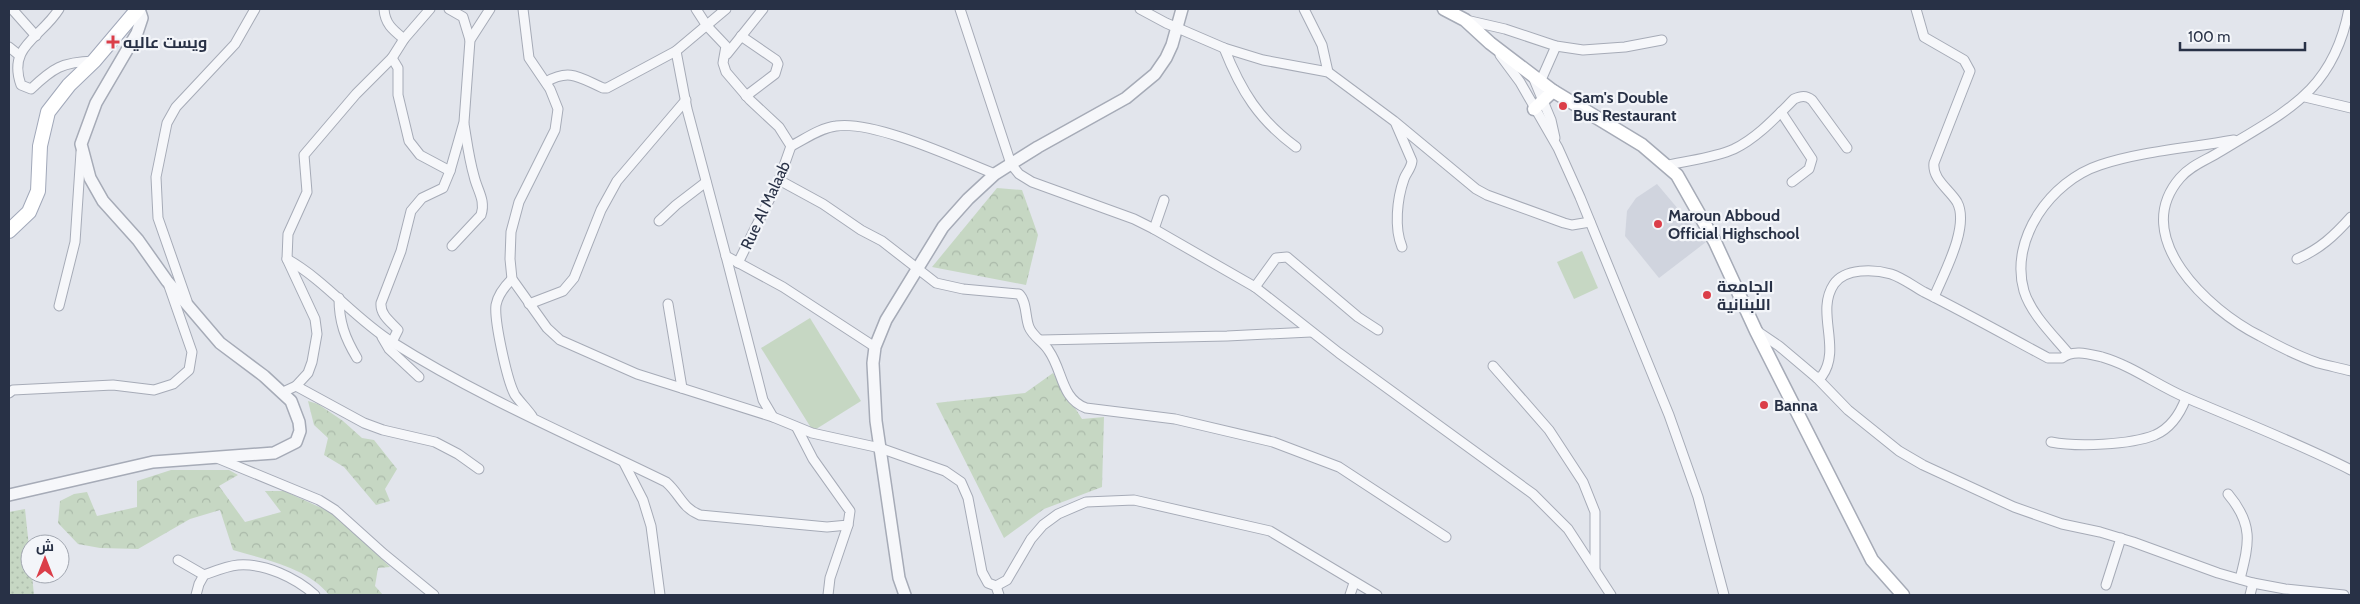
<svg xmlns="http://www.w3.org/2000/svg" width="2360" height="604" viewBox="0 0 2360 604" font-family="Cabin,Cairo,sans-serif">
  <defs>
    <pattern id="grass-dots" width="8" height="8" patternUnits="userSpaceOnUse" patternTransform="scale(1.25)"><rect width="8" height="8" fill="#c6d7c3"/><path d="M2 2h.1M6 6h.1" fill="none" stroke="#aab9a9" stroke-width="1.8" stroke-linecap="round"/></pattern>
    <pattern id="forest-crowns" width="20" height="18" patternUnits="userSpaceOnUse" patternTransform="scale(1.25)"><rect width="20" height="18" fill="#c6d7c3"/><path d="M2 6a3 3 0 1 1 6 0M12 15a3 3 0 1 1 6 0" fill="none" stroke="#aab9a9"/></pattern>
  </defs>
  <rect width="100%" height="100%" fill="#e2e5ec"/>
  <!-- built -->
  <path fill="#d0d4de" d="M1657,184L1706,242L1659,278L1625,236L1627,211L1636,198Z"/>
  <!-- grass -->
  <path fill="url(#grass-dots)" d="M25,509L34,595H9V512Z"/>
  <!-- forest -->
  <g fill="url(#forest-crowns)">
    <path d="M997,188L1022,190L1038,235L1026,285L932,267Z"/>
    <path d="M1053,373L1082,419L1104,417L1102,487L1044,509L1004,538L936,403L1025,393Z"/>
    <path d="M308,401L318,404L343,421L362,438L374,440L397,469L385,489L390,501L376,505L344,467L324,455L328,438L314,425Z"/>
    <path d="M171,470H229L238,475L219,486L245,522L281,512L265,491H284L337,515L390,567L378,568L375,586L383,595H329C308,568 266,560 233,550L220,510L190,519L138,549L100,548L78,544L58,523L60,501L74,494L87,492L97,516L137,507V481Z"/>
  </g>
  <!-- park -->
  <g fill="#c6d7c3">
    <path d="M1582,251L1598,288L1574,299L1557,262Z"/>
    <path d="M810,318L861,401L813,431L761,348Z"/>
  </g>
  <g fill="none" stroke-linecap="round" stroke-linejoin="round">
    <!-- minor casing -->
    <g stroke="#a6abb7" stroke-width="11">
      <g id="minor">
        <path d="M12,9L36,36"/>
        <path d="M59,9C41,38 7,46 21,85L31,89C53,68 62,62 94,61"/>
        <path d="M384,9C385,24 393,30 404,39"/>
        <path d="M430,9L404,39L392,58L398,68V95L409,141L420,155L450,171L464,122L470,40L490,9"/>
        <path d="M449,9L463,17L470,40"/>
        <path d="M523,9L529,58L550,89L558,109L555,130L519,202L511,232L510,259L512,279L547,328L560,340L637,374L773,417L812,433L880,448L945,471L961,482L968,498L982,572L988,583L996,586L999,595"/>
        <path d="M696,9L707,26L726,46L723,63L726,72L750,100L779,127L791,146C805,139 820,128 836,126C874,120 957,159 995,174"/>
        <path d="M960,9L1011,164L1019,174L1032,182L1134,219L1154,229L1255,287L1339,353L1533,494L1568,529L1611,595"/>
        <path d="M1140,9L1166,23L1224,48L1263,60L1328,72L1394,121L1476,189L1487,195L1564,223L1572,225L1590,222"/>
        <path d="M1304,9L1322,45L1328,72"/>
        <path d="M1916,9L1924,37L1964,60L1970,71L1934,163C1932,179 1949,189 1957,202C1970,226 1944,273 1934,297"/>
        <path d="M2349,9C2333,92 2286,111 2221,151C2207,160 2191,165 2180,178C2129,237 2208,310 2260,336C2278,346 2298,356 2318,363C2329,366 2340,368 2351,371"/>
        <path d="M1466,20L1505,29L1556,46L1583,50L1625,47L1662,40"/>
        <path d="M741,36L776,60L778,64L775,74L746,96"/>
        <path d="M9,47L19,55"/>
        <path d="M1224,48C1241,91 1259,120 1296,147"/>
        <path d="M676,51L687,109L726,256L783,287L875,347"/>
        <path d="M727,54L763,9"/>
        <path d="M1500,55L1520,82L1558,148L1580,197L1669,415L1698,497L1724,595"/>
        <path d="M1533,77L1551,120L1555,138"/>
        <path d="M1541,80L1556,46"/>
        <path d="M546,82C570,68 580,78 603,88H607L676,51L726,9"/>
        <path d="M2305,97L2351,108"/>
        <path d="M1781,112L1812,159L1809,169L1792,182"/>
        <path d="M1396,124L1412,161C1411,169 1406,173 1404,179C1397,199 1394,228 1402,247"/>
        <path d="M1669,165C1690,160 1714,158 1734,149C1757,138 1776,117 1794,99C1801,96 1806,95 1812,100L1847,148"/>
        <path d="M779,180L823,204L861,230L882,241L936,283L963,289L1019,294C1027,302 1025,317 1029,327C1033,337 1044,342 1049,351C1063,371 1061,399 1086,408L1175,419L1273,442L1339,467L1446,537"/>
        <path d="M659,221L676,205L706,182"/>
        <path d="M1154,229L1164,200"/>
        <path d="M452,246L481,215C486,200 477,190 474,176C469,159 467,142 464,124"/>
        <path d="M726,256L763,400L773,417"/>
        <path d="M287,259C326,281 354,318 392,342C479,397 574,437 666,482C680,494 682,508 700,515L827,527L848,525L850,511L813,459L797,428"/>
        <path d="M2297,259C2320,249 2334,236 2351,217"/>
        <path d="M738,263L779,180L791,146"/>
        <path d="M512,279C505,286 498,294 496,305C494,320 507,381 515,395C520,402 527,409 532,416"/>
        <path d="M1255,287L1276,258L1287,257L1358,317L1378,330"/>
        <path d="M339,298C339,322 345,338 357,358"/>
        <path d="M187,301L158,218L156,177L167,123L176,107L235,44L255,9"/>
        <path d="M529,304L563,291L574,278L601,210L617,181L686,100"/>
        <path d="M668,304L682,388"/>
        <path d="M59,306L75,242L81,152"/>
        <path d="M1757,331L1779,346L1817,378L1822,376C1842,348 1815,312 1834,284C1845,268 1874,269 1891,274C1903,278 1913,286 1924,292C1966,313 2007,336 2048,358H2062C2073,349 2089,354 2102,357C2133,366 2158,386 2187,398C2243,422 2298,443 2351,470"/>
        <path d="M382,337L389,349L419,377"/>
        <path d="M1041,340L1227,336L1311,332"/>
        <path d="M392,342L398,330C391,322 380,315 381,303L401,251L411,211L422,198L443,188L450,171"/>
        <path d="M2068,353C2053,335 2031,314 2024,291C2009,239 2051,181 2100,165C2142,151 2190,148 2234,140"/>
        <path d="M1493,366L1549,430L1583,482L1595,512V569"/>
        <path d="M1817,378L1848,410L1899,451L1923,465L2014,507L2062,524L2100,532L2133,542L2218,573L2253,583L2285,589L2344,595"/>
        <path d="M296,386L364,423L383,430L435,442L458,454L479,469"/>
        <path d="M283,392L296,386L308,373L312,362L317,334L315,319L287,259L288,234L307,192L304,155L356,94L392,58"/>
        <path d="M9,393L13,390L113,385L154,390L173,384L189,370L192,352L169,286"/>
        <path d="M2051,442C2077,447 2130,445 2155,435C2171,428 2180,414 2186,398"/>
        <path d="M217,458L319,500L335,510L384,554L434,595"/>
        <path d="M624,463L643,500L651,526L660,595"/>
        <path d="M2228,494C2254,525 2249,543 2240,579"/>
        <path d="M178,560L204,575"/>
        <path d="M2106,585L2121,538"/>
        <path d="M996,586L1007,580L1031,539L1043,525L1058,514L1086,502L1134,500L1270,531L1377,595"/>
        <path d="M196,595L199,584L204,575C215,571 227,566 238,565C265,563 296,578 315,595"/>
        <path d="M828,595L830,578L848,525"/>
        <path d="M1350,595L1354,583"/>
        <path d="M2250,595L2253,583"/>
      </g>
    </g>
    <!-- tertiary casing -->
    <g stroke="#a6abb7" stroke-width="14">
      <g id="tertiary">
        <path d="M9,495L153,462L274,453L296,442L300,431L299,422L291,401L264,376L220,343L167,281L138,240L103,201L90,178L81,144L96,103L137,33L142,18L139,9"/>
        <path d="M905,595L899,578L876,421L873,363L875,347L886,320L943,227L968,199L995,174L1038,147L1126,98L1155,74L1166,58L1172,45L1182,9"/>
      </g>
    </g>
    <!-- secondary casing -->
    <g stroke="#a6abb7" stroke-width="15">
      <g id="secondary">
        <path d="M1444,9L1465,20L1490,43L1553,91L1642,145L1677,175L1715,242L1756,331L1872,560L1903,595"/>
        <path d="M1534,109L1553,91"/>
      </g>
    </g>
    <!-- primary casing -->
    <g stroke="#a1a8b9" stroke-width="16">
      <path id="primary" d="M9,231L29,212L38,191L40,146L48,112L69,85L94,61L138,9"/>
    </g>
    <!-- minor -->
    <use href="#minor" stroke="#f6f7fa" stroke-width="9"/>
    <!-- tertiary -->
    <use href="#tertiary" stroke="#f6f7fa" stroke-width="11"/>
    <!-- secondary -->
    <use href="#secondary" stroke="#fff" stroke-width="12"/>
    <!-- primary -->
    <use href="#primary" stroke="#fff" stroke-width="14"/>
  </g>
  <!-- markers -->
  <g fill="#db3e49" stroke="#f3f5f9" stroke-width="2">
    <path d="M110.5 34.5h5v5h5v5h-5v5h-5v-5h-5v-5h5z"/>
    <circle cx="1563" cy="106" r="5"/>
    <circle cx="1658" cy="224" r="5"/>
    <circle cx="1707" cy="295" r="5"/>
    <circle cx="1764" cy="405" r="5"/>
  </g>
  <g text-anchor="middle" stroke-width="4.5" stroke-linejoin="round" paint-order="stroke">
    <!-- poi labels -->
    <g font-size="16" font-weight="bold" fill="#283146" stroke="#f3f5f9" text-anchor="start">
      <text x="123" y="48">ويست عاليه</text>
      <text x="1573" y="103">Sam's Double<tspan x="1573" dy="18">Bus Restaurant</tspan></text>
      <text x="1668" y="221">Maroun Abboud<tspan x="1668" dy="18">Official Highschool</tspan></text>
      <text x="1717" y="292">الجامعة<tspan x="1717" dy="18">اللبنانية</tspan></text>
      <text x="1774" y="411">Banna</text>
    </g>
    <!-- street labels -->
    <g font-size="16" fill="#283146" stroke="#f3f5f9">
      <text transform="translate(765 205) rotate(-65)" y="6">Rue Al Malaab</text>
    </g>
  </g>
  <!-- border -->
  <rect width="2360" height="604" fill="none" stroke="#283146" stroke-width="20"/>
  <!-- north arrow -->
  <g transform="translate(45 559)"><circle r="24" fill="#f3f5f9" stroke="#a2a7b1"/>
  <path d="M0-4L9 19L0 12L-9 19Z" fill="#db3e49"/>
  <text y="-8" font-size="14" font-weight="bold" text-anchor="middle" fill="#283146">ش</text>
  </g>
  <!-- scale -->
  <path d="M2180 42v8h125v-8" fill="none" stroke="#283146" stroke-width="2.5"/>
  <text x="2188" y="42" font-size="15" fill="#283146" stroke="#f3f5f9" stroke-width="4" paint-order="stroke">100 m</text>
</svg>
